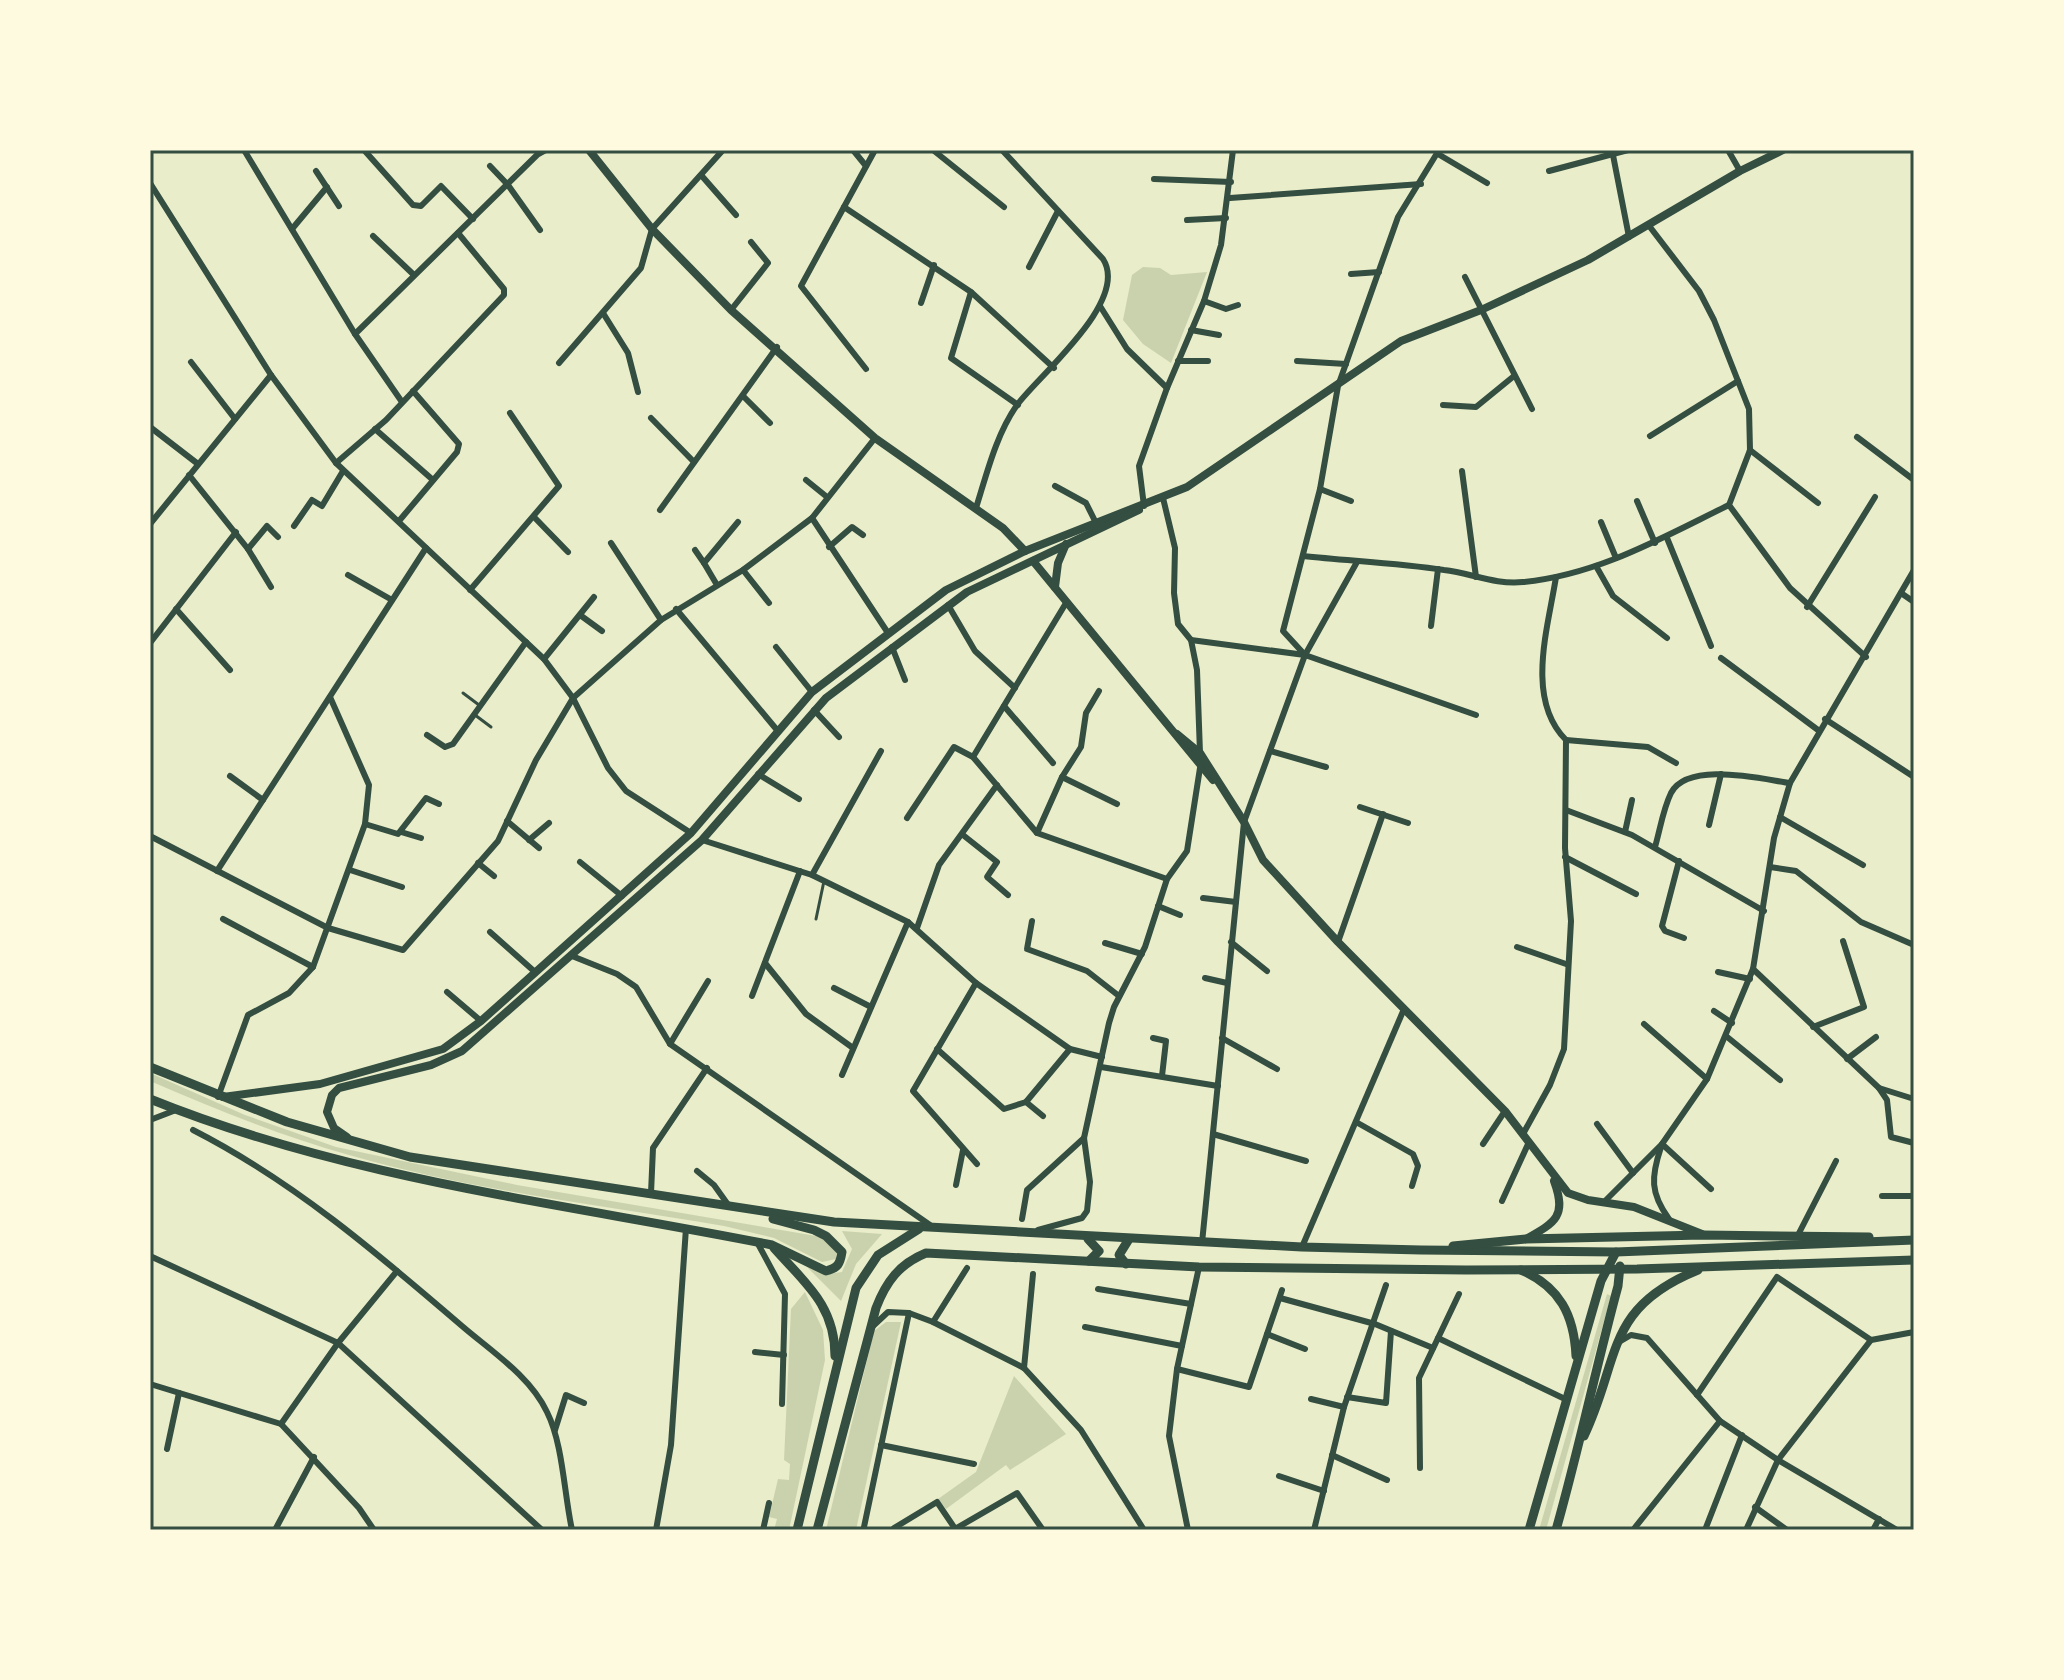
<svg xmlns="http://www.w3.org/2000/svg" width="2064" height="1680" viewBox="0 0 2064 1680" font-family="Figtree,sans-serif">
  <rect width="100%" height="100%" fill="#e9edc9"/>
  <!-- green -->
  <g fill="#cad2ad">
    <path d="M1143,267L1160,268L1171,275L1207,272L1171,363L1143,344L1123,320L1132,275Z"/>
    <path d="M150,1073L245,1115L336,1147L517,1185L822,1237L837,1253L836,1259L822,1262L774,1238L724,1226C600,1205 470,1190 349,1155C281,1136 215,1109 150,1081Z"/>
    <path d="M842,1231L882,1234L856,1264L841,1301L807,1267L828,1274L842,1272L852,1249Z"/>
    <path d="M805,1292L823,1330L825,1360L789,1530H774L777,1519L769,1517L778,1479L789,1480L790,1464L784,1460L791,1309Z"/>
    <path d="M1607,1294L1611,1296L1546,1530H1539Z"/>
    <path d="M886,1322H901L856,1530H826L874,1331Z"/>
    <path d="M1014,1376L1066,1434L1010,1470L1006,1465L946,1509L938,1499L976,1472Z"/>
  </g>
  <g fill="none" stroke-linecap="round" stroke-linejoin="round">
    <!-- service -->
    <g stroke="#344e41" stroke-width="3">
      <path d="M463,693L479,705"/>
      <path d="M475,715L491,727"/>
      <path d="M816,919L824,881"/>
    </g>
    <!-- minor -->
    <g stroke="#344e41" stroke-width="6">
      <path d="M244,150L355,334L402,402"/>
      <path d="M364,150L413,205L421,206L441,186L473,219"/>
      <path d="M853,150L866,166"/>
      <path d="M933,150L1004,207"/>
      <path d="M1612,150L1629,237"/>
      <path d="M1728,150L1740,171"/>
      <path d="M1438,154L1487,183"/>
      <path d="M490,166L508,185L540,230"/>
      <path d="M316,171L339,206"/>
      <path d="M1549,171L1628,150"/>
      <path d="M701,175L736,215"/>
      <path d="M1154,179L1231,182"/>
      <path d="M150,183L271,375L336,463L544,659L573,698L608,768L626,791L691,833"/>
      <path d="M1230,198L1421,184"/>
      <path d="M844,207L971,292L1054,368"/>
      <path d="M1187,220L1226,218"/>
      <path d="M1650,227L1699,291L1714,320L1749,409L1750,450L1729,505L1790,588L1866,657"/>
      <path d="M292,229L327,187"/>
      <path d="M373,236L414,275"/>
      <path d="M1029,267L1058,211"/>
      <path d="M1351,274L1379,272"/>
      <path d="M1465,277L1532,409"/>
      <path d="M971,292L951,358L1018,405"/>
      <path d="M1204,301L1226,309L1238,305"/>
      <path d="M921,303L934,265"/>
      <path d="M1100,306L1127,349L1167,388"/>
      <path d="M731,310L768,263L751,242"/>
      <path d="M603,313L628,353L638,392"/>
      <path d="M1191,330L1219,335"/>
      <path d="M355,334L537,155L546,150"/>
      <path d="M1178,361H1208"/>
      <path d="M1297,361L1346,364"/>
      <path d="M191,362L235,419"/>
      <path d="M559,363L641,268L652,229L723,150"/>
      <path d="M866,369L801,286L875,150"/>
      <path d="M743,396L770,423"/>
      <path d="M1443,405L1476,407L1514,376"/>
      <path d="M651,418L694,462"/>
      <path d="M150,427L198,464"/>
      <path d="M375,429L433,480"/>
      <path d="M1650,436L1738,381"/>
      <path d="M1857,437L1914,480"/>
      <path d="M1750,450L1818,503"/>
      <path d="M336,463L386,420L504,295V289L458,233"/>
      <path d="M1462,471L1476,577"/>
      <path d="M189,475L248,549L271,587"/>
      <path d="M806,480L827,497"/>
      <path d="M1055,486L1086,503L1096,523"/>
      <path d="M1320,489L1351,501"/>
      <path d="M1163,498L1175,548L1174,593L1178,624L1191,640L1197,670L1200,753"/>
      <path d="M1637,501L1655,543"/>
      <path d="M1144,506L1139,466L1167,388L1204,301L1221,245L1233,150"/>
      <path d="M976,508C987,473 996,435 1017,405C1039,375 1130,301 1103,259L1002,150"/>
      <path d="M660,510L777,347"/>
      <path d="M535,518L568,552"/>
      <path d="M812,518L888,633"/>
      <path d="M399,521L457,452L459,444L413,391"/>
      <path d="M1601,522L1616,558"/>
      <path d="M150,524L271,375"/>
      <path d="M294,526L312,500L322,506L343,471"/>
      <path d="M1667,538L1711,646"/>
      <path d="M611,543L661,620"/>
      <path d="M829,547L852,527L863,535"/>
      <path d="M248,549L267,526L278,537"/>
      <path d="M695,550L704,563"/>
      <path d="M1303,556C1350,561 1398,563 1444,570C1471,573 1495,585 1523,582C1598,575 1663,537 1729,505"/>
      <path d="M1596,566L1613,596L1667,638"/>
      <path d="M743,570L769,603"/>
      <path d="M348,575L392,600"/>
      <path d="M717,585L704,563L738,522"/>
      <path d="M470,590L559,486L510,413"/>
      <path d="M1901,593L1914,602"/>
      <path d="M948,605L975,651L1015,688"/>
      <path d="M1807,607L1875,497"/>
      <path d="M176,609L230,670"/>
      <path d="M676,609L777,730"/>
      <path d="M580,615L602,631"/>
      <path d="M1431,626L1438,569"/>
      <path d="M1191,640L1305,655L1476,715"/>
      <path d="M150,643L236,532"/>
      <path d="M776,647L812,692"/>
      <path d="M892,647L905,680"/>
      <path d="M1305,655L1283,631L1320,489L1338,386L1398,217L1439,150"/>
      <path d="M1721,658L1818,730"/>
      <path d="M544,659L594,597"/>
      <path d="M1004,706L1053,763"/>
      <path d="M814,710L839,737"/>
      <path d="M1825,719L1914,777"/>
      <path d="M150,723V744"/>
      <path d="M427,735L445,747L453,744L526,642"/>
      <path d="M1566,740L1648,747L1676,763"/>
      <path d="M1270,751L1326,767"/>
      <path d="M973,757L1066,603"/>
      <path d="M758,774L799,799"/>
      <path d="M230,776L263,800"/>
      <path d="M1062,777L1117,804"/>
      <path d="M1360,807L1408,823"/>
      <path d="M1566,810L1632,835L1764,911"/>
      <path d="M1780,817L1863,865"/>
      <path d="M907,818L954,747L973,757L1037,833L1167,879"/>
      <path d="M507,821L539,848"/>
      <path d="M365,824L398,834L426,798L439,804"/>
      <path d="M1709,825L1721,774"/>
      <path d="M401,832L421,838"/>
      <path d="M1625,832L1632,800"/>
      <path d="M1037,833L1062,777L1081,747L1086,713L1099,691"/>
      <path d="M963,835L997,862L987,877L1008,895"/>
      <path d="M150,836L328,928L403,950L498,841L536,760L573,698L661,620L743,570L812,518L875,438"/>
      <path d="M529,840L549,823"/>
      <path d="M702,840L812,875L908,922L976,983L1070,1049L1102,1057"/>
      <path d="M1655,847C1660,830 1663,809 1671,793C1688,761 1761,779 1790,783"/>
      <path d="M1565,857L1636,894"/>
      <path d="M1679,861L1662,926L1665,931L1684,938"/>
      <path d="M580,862L622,896"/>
      <path d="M478,863L494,876"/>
      <path d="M1770,867L1796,871L1861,922L1914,945"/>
      <path d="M350,870L402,887"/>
      <path d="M217,871L426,548"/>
      <path d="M812,875L881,751"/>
      <path d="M1203,898L1236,902"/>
      <path d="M1158,906L1180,915"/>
      <path d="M223,919L313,967"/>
      <path d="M1032,921L1027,949L1087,971L1119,996"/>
      <path d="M917,928L939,865L997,785"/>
      <path d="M490,932L535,972"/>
      <path d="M1231,942L1267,971"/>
      <path d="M1338,942L1383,814"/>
      <path d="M1105,943L1142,954"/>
      <path d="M1517,947L1566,964"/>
      <path d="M572,956L617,974L636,987L670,1044L930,1225"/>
      <path d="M765,963L806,1014L853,1048"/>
      <path d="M1753,969L1879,1088L1887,1100L1891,1137L1914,1143"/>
      <path d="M1718,972L1750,979"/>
      <path d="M1205,978L1227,983"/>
      <path d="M976,983L913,1091L977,1164"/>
      <path d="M834,988L871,1007"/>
      <path d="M447,992L481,1021"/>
      <path d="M752,996L800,871"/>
      <path d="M1714,1011L1732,1023"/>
      <path d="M1644,1024L1707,1079"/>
      <path d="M1813,1027L1864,1007L1843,941"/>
      <path d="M1726,1036L1780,1080"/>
      <path d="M1153,1038L1166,1041L1162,1076"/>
      <path d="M1222,1038L1277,1069"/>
      <path d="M670,1044L708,981"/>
      <path d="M937,1049L1004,1109L1026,1102L1070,1049"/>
      <path d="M1847,1059L1876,1037"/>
      <path d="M1101,1067L1218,1086"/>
      <path d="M842,1075L908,922"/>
      <path d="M1879,1088L1914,1099"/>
      <path d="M218,1097L248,1015L289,993L313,967L365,824L369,785L330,697"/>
      <path d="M1026,1102L1043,1116"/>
      <path d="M150,1120L176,1110"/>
      <path d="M1356,1122L1413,1154L1418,1166L1412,1186"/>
      <path d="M1597,1124L1633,1173"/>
      <path d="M193,1130C293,1181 377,1253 462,1326C491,1351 530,1376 547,1412C563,1444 564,1493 572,1530"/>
      <path d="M1213,1134L1306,1161"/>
      <path d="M1523,1134L1550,1085L1564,1049L1571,921L1565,848L1566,740C1525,699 1548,628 1556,577"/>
      <path d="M1483,1144L1505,1111"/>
      <path d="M1662,1144L1711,1189"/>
      <path d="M1661,1147C1651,1177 1650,1193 1669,1219"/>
      <path d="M697,1171L714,1185L729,1206"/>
      <path d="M956,1185L963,1150"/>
      <path d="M651,1193L653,1148L707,1068"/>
      <path d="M1882,1196H1914"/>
      <path d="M1606,1200L1662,1144L1707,1079L1753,969L1774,838L1790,783L1914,570"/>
      <path d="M1502,1201L1529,1142"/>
      <path d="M1022,1219L1027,1190L1084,1138"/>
      <path d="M1038,1230L1082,1218L1087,1211L1090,1182L1084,1138L1109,1023L1114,1007L1145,947L1167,879L1187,851L1200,768"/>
      <path d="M1798,1235L1836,1161"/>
      <path d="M757,1242L785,1294L782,1404"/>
      <path d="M1202,1243L1244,822L1305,655L1357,562"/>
      <path d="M1302,1247L1404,1009"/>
      <path d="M150,1256L338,1343L542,1530"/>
      <path d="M1098,1289L1191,1304"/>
      <path d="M1280,1298L1375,1324L1433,1348"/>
      <path d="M933,1322L967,1268"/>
      <path d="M872,1327L888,1312L909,1313L933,1322L1024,1368L1081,1430L1144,1530"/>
      <path d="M1085,1327L1182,1346"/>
      <path d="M1267,1334L1305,1349"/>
      <path d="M1438,1338L1565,1399"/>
      <path d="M1619,1342L1631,1335L1647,1338L1720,1421L1778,1460L1897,1530"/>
      <path d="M755,1352L784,1355"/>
      <path d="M1024,1368L1033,1274"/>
      <path d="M1177,1369L1249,1387L1282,1290"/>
      <path d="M150,1384L281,1424L359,1508L374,1530"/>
      <path d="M1697,1395L1777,1277L1871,1340"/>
      <path d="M1347,1397L1386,1403L1391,1331"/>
      <path d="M1311,1399L1344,1407"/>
      <path d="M281,1424L338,1343L397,1271"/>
      <path d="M555,1430L566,1395L584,1403"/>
      <path d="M881,1445L974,1464"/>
      <path d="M167,1449L179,1393"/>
      <path d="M1332,1455L1387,1480"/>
      <path d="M1420,1468L1419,1378L1459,1294"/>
      <path d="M1279,1476L1324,1491"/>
      <path d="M1755,1507L1787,1530"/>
      <path d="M864,1527L909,1313"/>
      <path d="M894,1528L937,1502L956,1530"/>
      <path d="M955,1529L1017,1493L1043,1530"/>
      <path d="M275,1530L314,1457"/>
      <path d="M656,1530L671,1445L686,1228"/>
      <path d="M763,1530L769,1503"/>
      <path d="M1188,1530L1169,1436L1177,1369L1199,1267"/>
      <path d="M1314,1530L1344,1407L1386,1285"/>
      <path d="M1633,1530L1720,1421"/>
      <path d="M1705,1530L1742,1435"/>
      <path d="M1746,1530L1778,1460L1871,1340L1914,1332"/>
      <path d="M1873,1530L1879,1519"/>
      <path d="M1913,1530L1914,1528"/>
    </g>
    <!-- secondary -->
    <g stroke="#344e41" stroke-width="8">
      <path d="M589,150L652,229L731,310L875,438L1003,528L1025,551"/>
      <path d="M1033,561L1213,780"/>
      <path d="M1055,587L1058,563L1066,544"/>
      <path d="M1177,734L1200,753L1244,822L1263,860L1338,942L1505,1111L1568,1193L1588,1200L1634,1207L1702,1234"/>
      <path d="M223,1097L320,1084L443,1049L481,1021L691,833L812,692L946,590L1025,551L1187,487L1401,341L1481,310L1588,260L1740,171L1783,150"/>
      <path d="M347,1137L334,1128L327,1112L332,1095L339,1088L431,1065L462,1051L702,840L826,698L967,592L1139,510"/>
      <path d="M1526,1239C1556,1222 1567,1216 1554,1181"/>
    </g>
    <!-- primary -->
    <g stroke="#344e41" stroke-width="9">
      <path d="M150,1067L287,1122L410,1157L834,1222L1302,1247L1421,1250L1616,1252L1914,1240"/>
      <path d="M150,1099C350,1180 562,1203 772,1245L826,1271C838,1268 840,1264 842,1252L826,1236L814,1230L773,1219"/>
      <path d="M1088,1239L1099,1251L1089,1261"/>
      <path d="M1453,1246L1526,1239L1703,1235L1869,1237"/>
      <path d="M774,1248C805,1283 835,1305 835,1356"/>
      <path d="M1126,1264L1119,1255L1129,1239"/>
      <path d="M1521,1270C1560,1287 1574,1315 1576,1356"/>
      <path d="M1584,1436C1621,1358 1604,1308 1698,1270"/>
      <path d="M797,1530L856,1288L878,1255L919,1229"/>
      <path d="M817,1530L876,1308C886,1282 899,1264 926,1253L1199,1267L1466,1270L1637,1269L1914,1260"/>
      <path d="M1529,1530L1601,1281L1616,1252"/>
      <path d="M1556,1530C1579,1449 1596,1367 1618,1286L1620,1266"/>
    </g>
  </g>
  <!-- border -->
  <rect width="2064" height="1680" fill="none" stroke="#fefae0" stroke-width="304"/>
  <rect x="152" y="152" width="1760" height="1376" fill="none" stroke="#344e41" stroke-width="3"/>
</svg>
